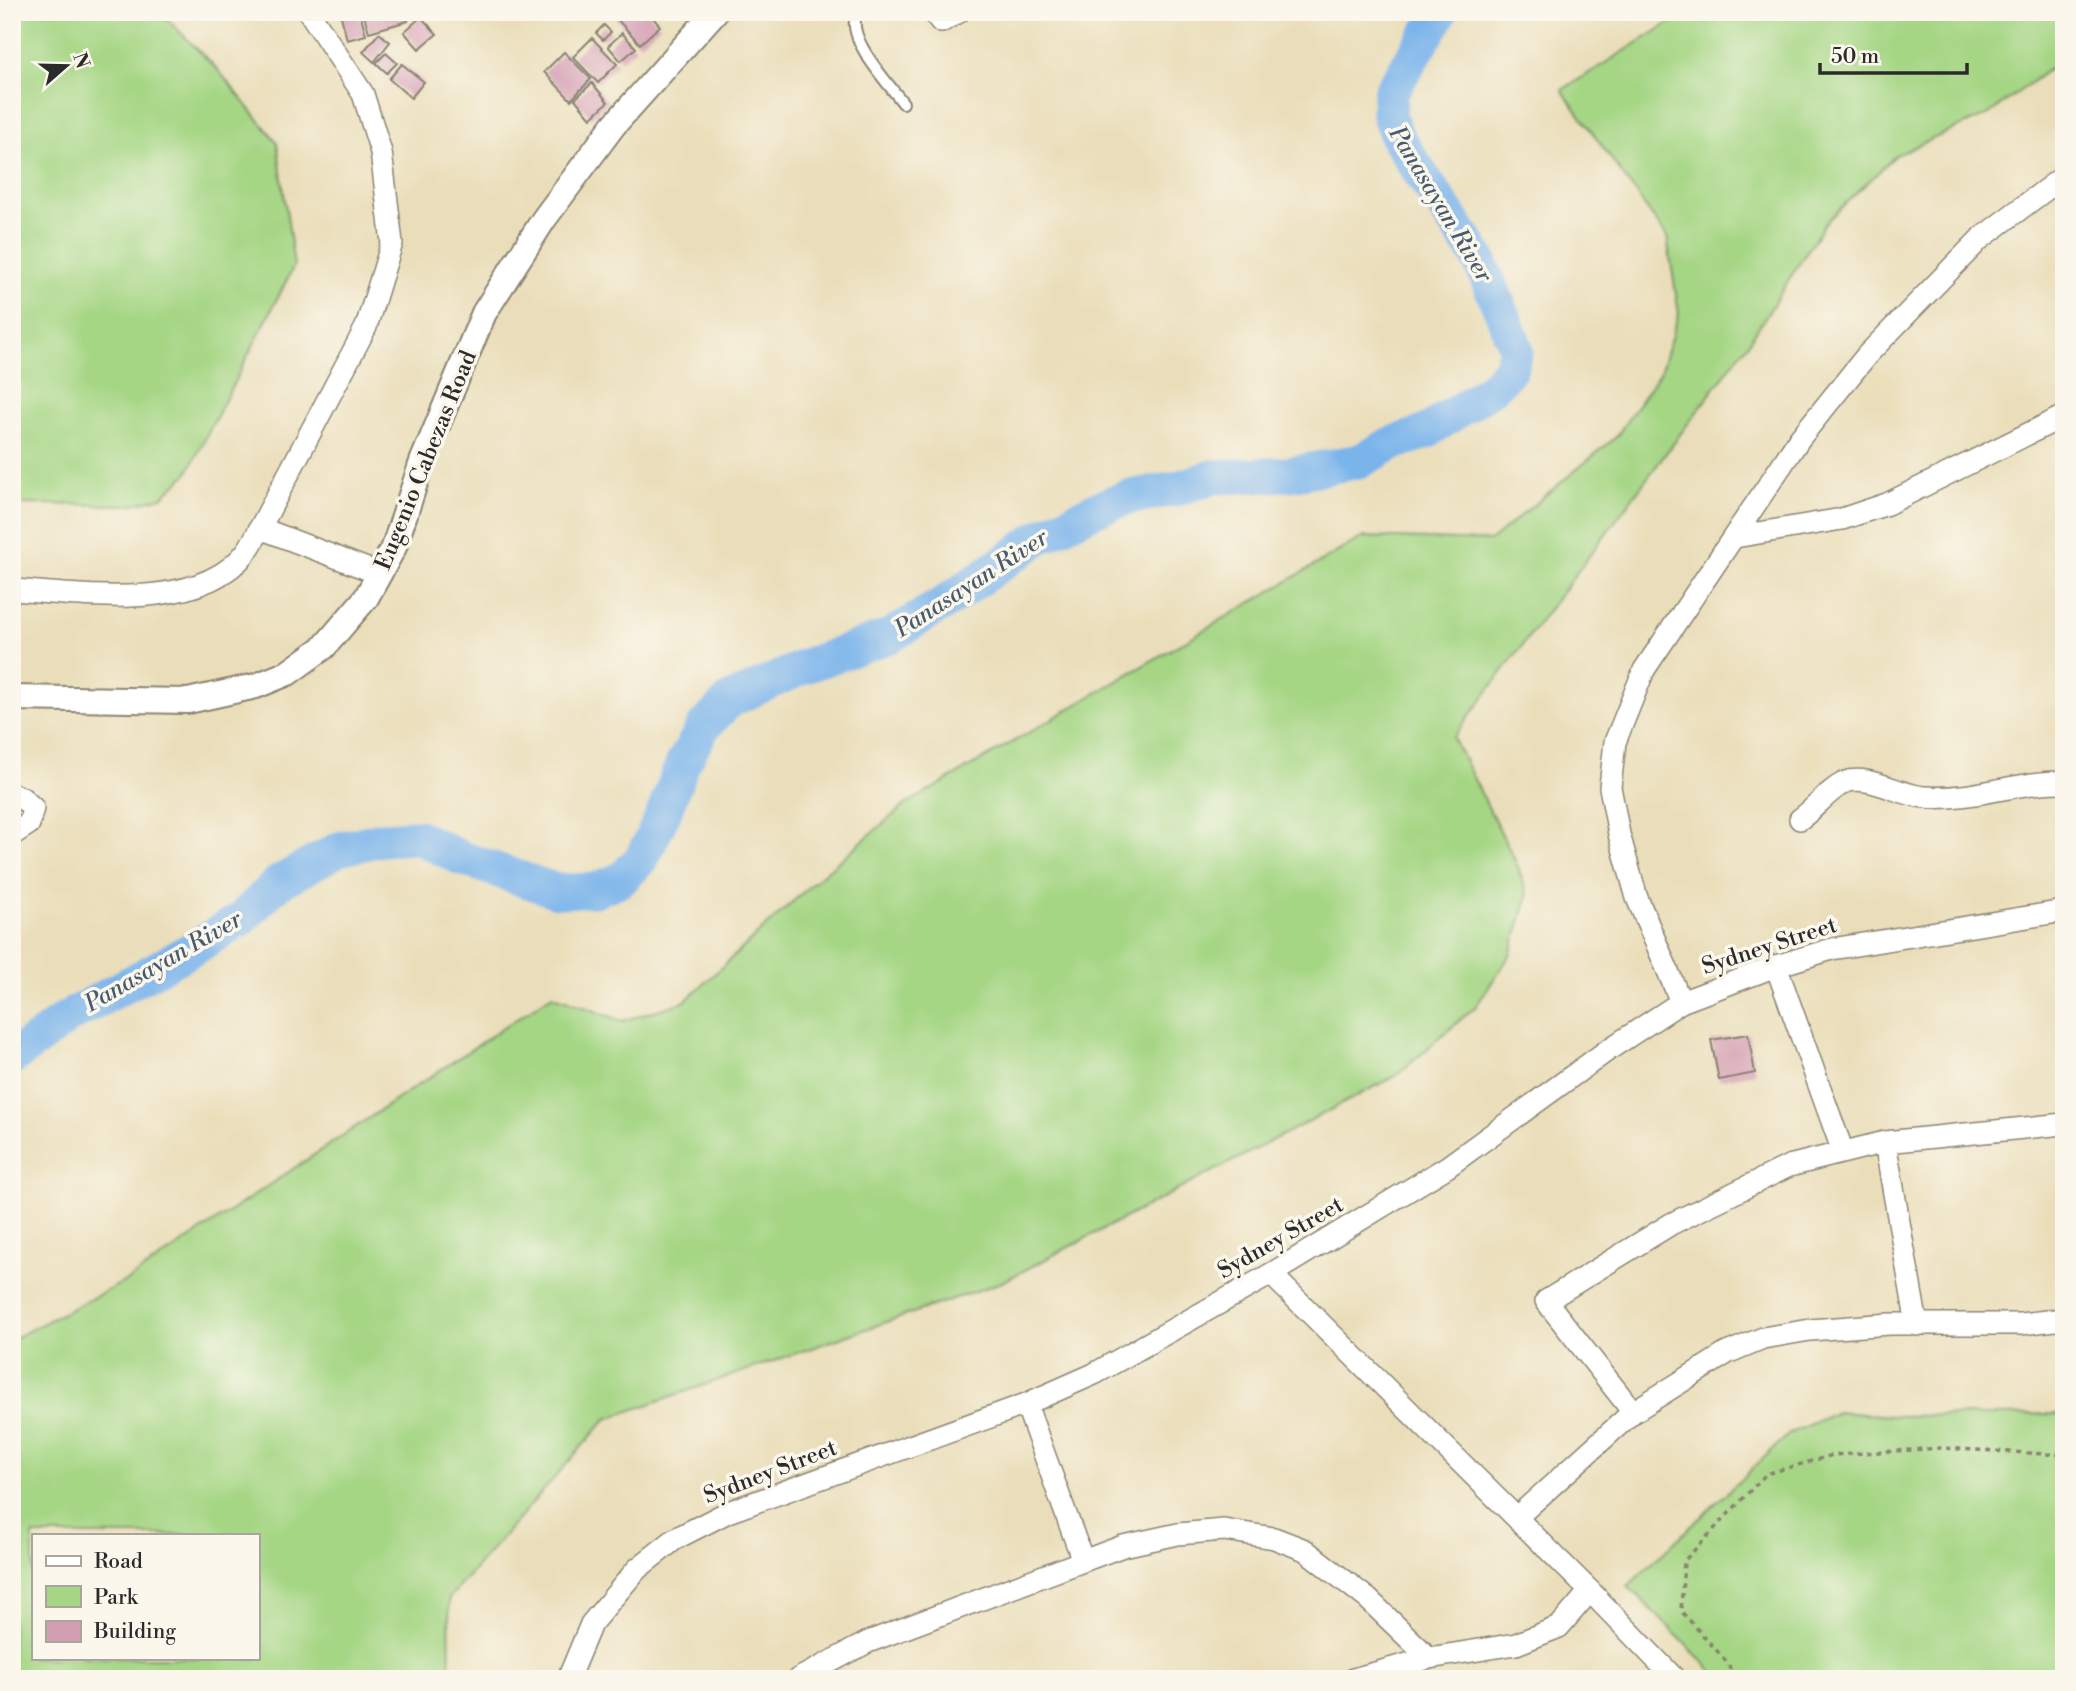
<svg xmlns="http://www.w3.org/2000/svg" width="2076" height="1691" viewBox="0 0 2076 1691" font-family="'Libre Bodoni',serif">
  <rect width="100%" height="100%" fill="#fbf7ec"/>
  <filter id="ink" filterUnits="userSpaceOnUse"><feTurbulence type="fractalNoise" baseFrequency=".0143" numOctaves="2"/><feDisplacementMap in="SourceGraphic" scale="14" xChannelSelector="R" yChannelSelector="G"/><feConvolveMatrix kernelMatrix="1 2 1 2 8 2 1 2 1" color-interpolation-filters="sRGB"/></filter>
  <filter id="wash" filterUnits="userSpaceOnUse"><feTurbulence type="fractalNoise" baseFrequency=".00686" numOctaves="4" result="noise"/><feDisplacementMap in="SourceGraphic" scale="28" xChannelSelector="R" yChannelSelector="G"/><feGaussianBlur stdDeviation="1.57" result="paint"/><feColorMatrix in="noise" values="0 0 0 0 0 0 0 0 0 0 0 0 0 0 0 0 0 1.4 0 .05"/><feComposite in="paint" operator="in"/></filter>
  <g filter="url(#wash)">
    <rect width="100%" height="100%" fill="#eadeba"/>
    <!-- green -->
    <g fill="#a5d684" stroke="#688058" stroke-width="2" fill-rule="evenodd">
      <path d="M12,12H160L218,70L277,142L294,266L187,474L162,497L131,505L12,504Z"/>
      <path d="M1687,12H2064V58L1989,114L1896,155L1825,223L1749,342L1453,738L1516,862L1528,896L1510,955L1476,1006L1397,1075L1002,1282L606,1419L449,1598L450,1679H12V1339L128,1280L552,995L622,1021L684,1002L814,882L905,805L1363,537L1490,541L1616,437L1660,372L1679,314L1667,237L1562,90ZM33,1535H257V1658H33Z"/>
      <path d="M1837,1412L1893,1416L2064,1414V1679H1720L1628,1586L1789,1434Z"/>
    </g>
    <g fill="none" stroke-linecap="round" stroke-linejoin="round">
      <!-- river -->
      <path stroke="#7ab4eb" stroke-width="35" d="M12,1058L68,1017L194,948L241,919L278,883L339,849L382,839L418,837L461,858L557,891L595,890L622,879L642,858L662,817L682,765L704,726L730,700L808,665L890,636L946,602L1040,537L1096,509L1129,497L1176,489L1213,477L1290,474L1360,461L1391,444L1426,432L1491,389L1510,369L1516,349L1503,315L1477,255L1414,164L1396,135L1389,115L1390,93L1441,12"/>
    </g>
    <g id="blocks">
      <!-- building -->
      <g fill="#d49eb2">
        <path d="M340,12H360L366,35L347,40Z"/>
        <path d="M363,12H405L408,21L369,32Z"/>
        <path d="M618,12H648L660,26L640,44L614,16Z"/>
        <path d="M421,17L437,34L419,49L404,32Z"/>
        <path d="M604,25L611,32L603,40L596,33Z"/>
        <path d="M379,33L390,42L374,62L363,52Z"/>
        <path d="M622,33L636,48L621,61L608,46Z"/>
        <path d="M592,38L617,64L598,83L573,57Z"/>
        <path d="M564,52L591,79L571,100L544,72Z"/>
        <path d="M386,53L397,63L387,73L376,63Z"/>
        <path d="M402,64L424,82L411,98L389,79Z"/>
        <path d="M592,83L608,102L591,118L575,99Z"/>
        <path d="M1748,1034L1755,1073L1719,1080L1711,1040Z"/>
      </g>
    </g>
  </g>
  <g filter="url(#ink)">
    <use href="#blocks" fill-opacity="0" stroke="#8a8472" stroke-width="2"/>
    <g fill="none" stroke-linecap="round" stroke-linejoin="round">
      <!-- service casing -->
      <g stroke="#8a8472" stroke-width="14">
        <path id="service" d="M858,12C842,35 889,84 903,103"/>
      </g>
      <!-- minor casing -->
      <g stroke="#8a8472" stroke-width="24">
        <g id="minor">
          <path d="M933,12L941,22L959,12"/>
          <path d="M260,528L380,574"/>
          <path d="M1735,537L1842,519L1887,504L2064,416"/>
          <path d="M12,590C80,594 200,614 247,551C252,544 256,536 260,528L366,327L392,243L381,152L363,94L309,12"/>
          <path d="M12,794L22,798L33,808L29,824L12,835"/>
          <path d="M1800,819C1815,809 1829,789 1846,782C1868,774 1902,796 1925,797C1972,801 2017,781 2064,782"/>
          <path d="M1776,966L1843,1152"/>
          <path d="M1681,1002L1637,898L1619,834L1610,787L1615,742L1644,670L1800,438L1867,355L1980,239L2064,176"/>
          <path d="M1885,1142L1917,1325"/>
          <path d="M1271,1274L1590,1591L1675,1679"/>
          <path d="M1026,1404L1083,1561"/>
          <path d="M1633,1412L1546,1301L1671,1224L1789,1166L1885,1142L2064,1124"/>
          <path d="M1517,1517L1633,1412L1727,1353L1763,1338L1810,1330L1890,1324H2021L2064,1319"/>
          <path d="M568,1679L591,1624L637,1569L675,1539L728,1512L1026,1404L1094,1374L1271,1274L1447,1167L1608,1050L1681,1002L1776,966L1832,949L2064,911"/>
          <path d="M798,1679L868,1642L1123,1546L1178,1534L1224,1530L1274,1538L1305,1550L1368,1599L1429,1658"/>
          <path d="M1353,1679L1429,1658L1516,1644L1559,1627L1590,1591"/>
        </g>
      </g>
      <!-- tertiary casing -->
      <g stroke="#8a8472" stroke-width="28">
        <path id="tertiary" d="M12,698L188,701L256,686L288,673L324,647L366,598L394,547L422,462L484,313L544,219L613,126L715,12"/>
      </g>
      <!-- path -->
      <path stroke="#8a8472" stroke-width="3.5" stroke-dasharray="5 5" stroke-linecap="butt" d="M1734,1679L1728,1663L1681,1611L1684,1561L1766,1474L1833,1455L1941,1448L2064,1455"/>
      <!-- service -->
      <use href="#service" stroke="#fff" stroke-width="10"/>
      <!-- minor -->
      <use href="#minor" stroke="#fff" stroke-width="21"/>
      <!-- tertiary -->
      <use href="#tertiary" stroke="#fff" stroke-width="24"/>
    </g>
  </g>
  <g text-anchor="middle" stroke-width="7" stroke-linejoin="round" paint-order="stroke">
    <!-- street labels -->
    <g font-size="23" fill="#2b2b2b" stroke="#fbf7ec">
      <text transform="translate(425 460) rotate(-68)" y="8">Eugenio Cabezas Road</text>
      <text transform="translate(1769 945) rotate(-18)" y="8">Sydney Street</text>
      <text transform="translate(1280 1237) rotate(-30)" y="8">Sydney Street</text>
      <text transform="translate(770 1471) rotate(-21)" y="8">Sydney Street</text>
    </g>
    <!-- water labels -->
    <g font-size="24" font-style="italic" fill="#475b6e" stroke="#fbf7ec">
      <text transform="translate(1441 204) rotate(59)" y="8">Panasayan River</text>
      <text transform="translate(971 583) rotate(-33)" y="8">Panasayan River</text>
      <text transform="translate(163 961) rotate(-30)" y="8">Panasayan River</text>
    </g>
  </g>
  <!-- margin -->
  <rect width="2076" height="1691" fill="none" stroke="#fbf7ec" stroke-width="42"/>
  <!-- legend -->
  <rect x="32" y="1534" width="228" height="126" fill="#fbf7ec" stroke="#a8a59f" stroke-width="2"/>
  <rect x="46" y="1556" width="35" height="10" fill="#ffffff" stroke="#a8a59f" stroke-width="2"/>
  <text x="94" y="1568" font-size="21" fill="#2b2b2b">Road</text>
  <rect x="46" y="1586" width="35" height="21" fill="#a5d684" stroke="#a8a59f" stroke-width="2"/>
  <text x="94" y="1604" font-size="21" fill="#2b2b2b">Park</text>
  <rect x="46" y="1621" width="35" height="21" fill="#d49eb2" stroke="#a8a59f" stroke-width="2"/>
  <text x="94" y="1638" font-size="21" fill="#2b2b2b">Building</text>
  <!-- north arrow -->
  <g transform="translate(66 66) rotate(70)" stroke="#fbf7ec" stroke-width="5" paint-order="stroke">
  <path d="M0-5L12 26L0 18L-12 26Z" fill="#2b2b2b"/>
  <text y="-10" font-size="19" font-weight="bold" text-anchor="middle" fill="#2b2b2b">N</text>
  </g>
  <!-- scale -->
  <path d="M1820 63v10h147v-10" fill="none" stroke="#2b2b2b" stroke-width="3.5"/>
  <text x="1831" y="63" font-size="21" fill="#2b2b2b" stroke="#fbf7ec" stroke-width="5" paint-order="stroke">50 m</text>
</svg>
